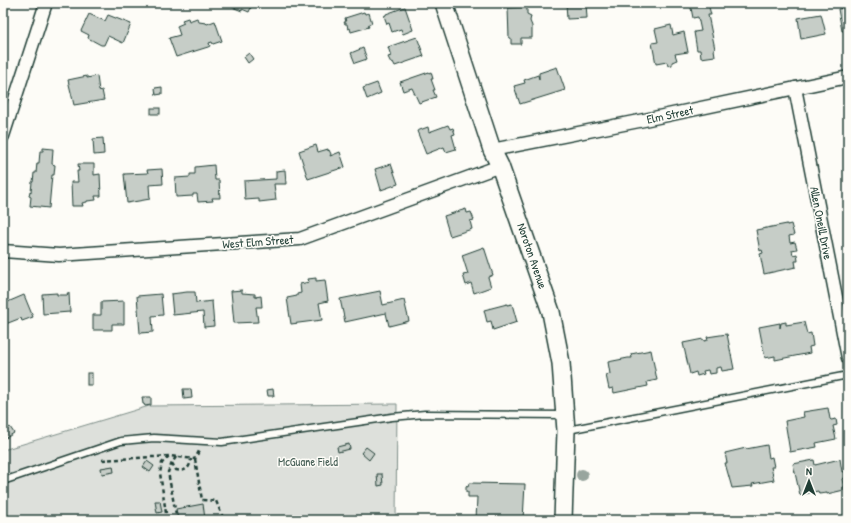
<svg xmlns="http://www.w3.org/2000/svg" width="851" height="523" viewBox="0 0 851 523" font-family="'Patrick Hand',sans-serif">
  <rect width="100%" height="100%" fill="#fdfcf7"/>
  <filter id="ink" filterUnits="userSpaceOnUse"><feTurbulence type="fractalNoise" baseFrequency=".025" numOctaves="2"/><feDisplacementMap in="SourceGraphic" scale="8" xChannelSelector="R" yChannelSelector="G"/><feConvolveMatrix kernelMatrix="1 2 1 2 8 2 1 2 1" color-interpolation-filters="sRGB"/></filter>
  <g filter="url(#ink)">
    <!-- green -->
    <path fill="#dde0db" stroke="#7e8e88" d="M397,404L396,520H3V450L149,406Z"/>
    <!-- building -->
    <g fill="#c6cdc7" stroke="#1f3d34">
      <path d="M228,3H253L249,12L242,9V11L232,7Z"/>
      <path d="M566,3H586L587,18L567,19Z"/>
      <path d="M690,3H708L711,15H708L715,49H714L715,56L701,58L700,50H697L694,32L701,31L698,17L693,18Z"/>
      <path d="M405,7L413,30L403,34L401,29L392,32L389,23L387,24L384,16L386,15V14Z"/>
      <path d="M527,7V14L531,16L530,21L532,26V38H521V44H511V38H509L508,8Z"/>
      <path d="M848,7V30L842,31L838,9Z"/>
      <path d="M364,12L365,14L369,13L372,23L368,25L369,27L351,32L350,28L348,29L347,24H345L344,22H346L345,18Z"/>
      <path d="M89,14L105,21L108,15L131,24L123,43L108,36L104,45H101L88,38L89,35L81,31Z"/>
      <path d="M821,14L826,34L801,39L798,18Z"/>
      <path d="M188,18L189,21L197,18L199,22L206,23L207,24L215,21L222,41L213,44L212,42L209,43L210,46L208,47L176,57L169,38L180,35L177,26L184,23L182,20Z"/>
      <path d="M671,25L673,35L684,32L688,52L675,54L677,60L672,62V65L668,66L667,62L656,64L652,43L658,42L655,29Z"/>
      <path d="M417,37L424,56L395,66L393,62L391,63L388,57L391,56L388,47Z"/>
      <path d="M363,48L367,59L355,63L351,53Z"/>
      <path d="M249,53L253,59L248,63L244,57Z"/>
      <path d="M557,67L565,90L520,104L514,86L525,83L524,80L538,75L539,79V73Z"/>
      <path d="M429,72V73L431,72L433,79H431L435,90H433L436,97L419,103L412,88L403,91L400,82Z"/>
      <path d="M87,76V78L97,76L99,91L102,90L104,100L74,105L68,80Z"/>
      <path d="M377,83L381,93L367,99L363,88Z"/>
      <path d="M162,87V94L156,95L155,88Z"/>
      <rect x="151" y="108" width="9" height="6"/>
      <path d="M448,125L450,129L453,128L455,134L452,135L456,149L446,152L444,147L426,154L417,131L428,127L429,132Z"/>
      <path d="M103,138L104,154L94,155L93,139Z"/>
      <path d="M316,145L318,152L328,149V151L329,150L331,154L330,156L340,152L345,167L308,179L299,151Z"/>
      <path d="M43,148L53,149L52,164L55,165L54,175H52L49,208L30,206L31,197L29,196L30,191L31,192L32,182H33L34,173H36L37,163H39L40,151H43Z"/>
      <path d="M78,164H94V175L100,174L101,196H95L96,200L87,201V202L82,203L83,206H72L71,182H78L77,171H79Z"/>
      <path d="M391,164L398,184L381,190L375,169Z"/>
      <path d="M214,165L215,180H219L220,198H212L213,201L198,202L197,194H193V196L176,197L175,178L190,177V174H195V167Z"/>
      <path d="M162,169L163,184L149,185L150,199L127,203L124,174L148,173L147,170Z"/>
      <path d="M285,170L286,184H274L276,200L259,202V199L245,200L244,181L276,179V171Z"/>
      <path d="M466,209L467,213L471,212L474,220L470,221L472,229L450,236L444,216Z"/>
      <path d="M787,224V225L791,224L794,235L789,236L790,243L795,242L797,249L792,250L793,255L797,254L798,261H795L796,267L764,274L760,254L763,253L762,250L760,251L756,230Z"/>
      <path d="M484,247L493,275L488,277L491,287L474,293L471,283L466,285L463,275L468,274L462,255Z"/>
      <path d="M316,278V281L325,280L328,301L319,303L322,320L291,324L287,298L297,296V294L301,293L300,284L309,282L308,279Z"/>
      <path d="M242,290V293L255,294V297L261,296L262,307H256L258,322L234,323L231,291Z"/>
      <path d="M380,291L383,305L404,300L409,321L389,326L386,313L345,322L340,299Z"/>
      <path d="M187,292H195L196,303L212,301L214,326L204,327L203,312L173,315L171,294Z"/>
      <path d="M57,293V295H68L67,293H69L70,312L43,314L42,294Z"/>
      <path d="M161,294L163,315L152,316L153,332L140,333L137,296Z"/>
      <path d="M24,295L33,317L22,321L21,318L3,325V304Z"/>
      <path d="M124,301V324H112V330H93V315H101V302Z"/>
      <path d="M507,304V305L512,304L517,322L493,330L491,321L487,322L484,310Z"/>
      <path d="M786,322V325L804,322L807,334L811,333L813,346L809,347L810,353L775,360V356L765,358L759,327L780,323V328L781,323Z"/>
      <path d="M727,334L734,369L722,371L721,367L716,368V373L709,374L708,370L703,371L704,374L697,376L696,372L690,374L683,343L703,339L704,341L708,340L707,337Z"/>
      <path d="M651,350L657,380L647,382L648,386L614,393L613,388L609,389L606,375L610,374L608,362L628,358H632L631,354Z"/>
      <rect x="87" y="373" width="5" height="12"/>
      <path d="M183,389H191L192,398L184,399Z"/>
      <path d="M273,389L274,396H268L267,390Z"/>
      <path d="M142,397H151V405L145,406L144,404H143Z"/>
      <path d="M828,408L830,419L831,420L836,419L837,425L833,426L836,439L816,443L817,447L790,452L785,421L804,417L803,412Z"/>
      <path d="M10,427L14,433L6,438L3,432Z"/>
      <path d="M349,444L350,449L338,452L337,447Z"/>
      <path d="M767,445L769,458L772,457L774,467H771L774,480L752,484L753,486L732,488L725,463H727L725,453L746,448V449Z"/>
      <path d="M366,447L374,453L369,460L361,453Z"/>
      <path d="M840,459L842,472L846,471L847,477L842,479L844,490L827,494V493L819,494L818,491L800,495L793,464L814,460L815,465Z"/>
      <path d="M147,461L154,466L150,472L143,467Z"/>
      <path d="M113,466L114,472L102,474L101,468Z"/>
      <path d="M377,474H382L383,485L378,486Z"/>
      <path d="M469,483L525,484L523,520H476L477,497H468V492H466V486L468,487Z"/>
      <path d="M155,501H160L162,512L157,513Z"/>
      <path d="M203,504L205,519L213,517L214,520H178L176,509Z"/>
    </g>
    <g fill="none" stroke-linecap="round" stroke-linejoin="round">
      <!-- service casing -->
      <g stroke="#1f3d34" stroke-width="9">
        <g id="service">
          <path d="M568,430L848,375"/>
          <path d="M3,481L121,441L154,438L222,442L392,417L425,414L564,415"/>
        </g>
      </g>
      <!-- minor casing -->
      <g stroke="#1f3d34" stroke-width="15">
        <g id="minor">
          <path d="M795,88L848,358"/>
          <path d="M3,136L46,3"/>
          <path d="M492,150L644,120L848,77"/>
          <path d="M3,251L59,255L300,239L500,166"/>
        </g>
      </g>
      <!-- secondary casing -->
      <g stroke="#1f3d34" stroke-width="20">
        <path id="secondary" d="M444,3L492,150L500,166L551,312L561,363L566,431L563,520"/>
      </g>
      <!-- path -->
      <g stroke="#1f3d34" stroke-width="2.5" stroke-dasharray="4 3" stroke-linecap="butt">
        <path d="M176,457L172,463L176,470C186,472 190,468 191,459"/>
        <path d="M195,459L202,500L216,501L224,520"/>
        <path d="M102,460L170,456L195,459L199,451"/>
        <path d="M172,463L168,472L177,520"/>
        <path d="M167,520L160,473L162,463L169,456"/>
      </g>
      <!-- service -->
      <use href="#service" stroke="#fdfcf7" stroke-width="6"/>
      <!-- minor -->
      <use href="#minor" stroke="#fdfcf7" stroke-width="12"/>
      <!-- secondary -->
      <use href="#secondary" stroke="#fdfcf7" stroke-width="17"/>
    </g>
    <!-- trees -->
    <circle fill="#98a59e" cx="582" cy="475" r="6"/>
  </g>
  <g text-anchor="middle" stroke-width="3" stroke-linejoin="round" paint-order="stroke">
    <!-- street labels -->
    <g font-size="12" fill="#1f3d34" stroke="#fdfcf7">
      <text transform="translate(670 115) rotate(-12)" y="4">Elm Street</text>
      <text transform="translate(821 223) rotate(79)" y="4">Allen Oneill Drive</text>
      <text transform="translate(258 242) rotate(-4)" y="4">West Elm Street</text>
      <text transform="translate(532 256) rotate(71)" y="4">Noroton Avenue</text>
    </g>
    <!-- park labels -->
    <g font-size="12" fill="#455e55" stroke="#fdfcf7">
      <text x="308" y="466">McGuane Field</text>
    </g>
  </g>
  <!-- margin -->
  <rect width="851" height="523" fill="none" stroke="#fdfcf7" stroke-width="16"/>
  <rect x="8" y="8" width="835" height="507" fill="none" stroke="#1f3d34" stroke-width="1.5" filter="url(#ink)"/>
  <!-- north arrow -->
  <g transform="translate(809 481)" stroke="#fdfcf7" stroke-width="3" paint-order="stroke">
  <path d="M0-3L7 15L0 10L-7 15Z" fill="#1f3d34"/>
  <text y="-6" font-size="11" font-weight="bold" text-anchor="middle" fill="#1f3d34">N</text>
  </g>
</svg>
